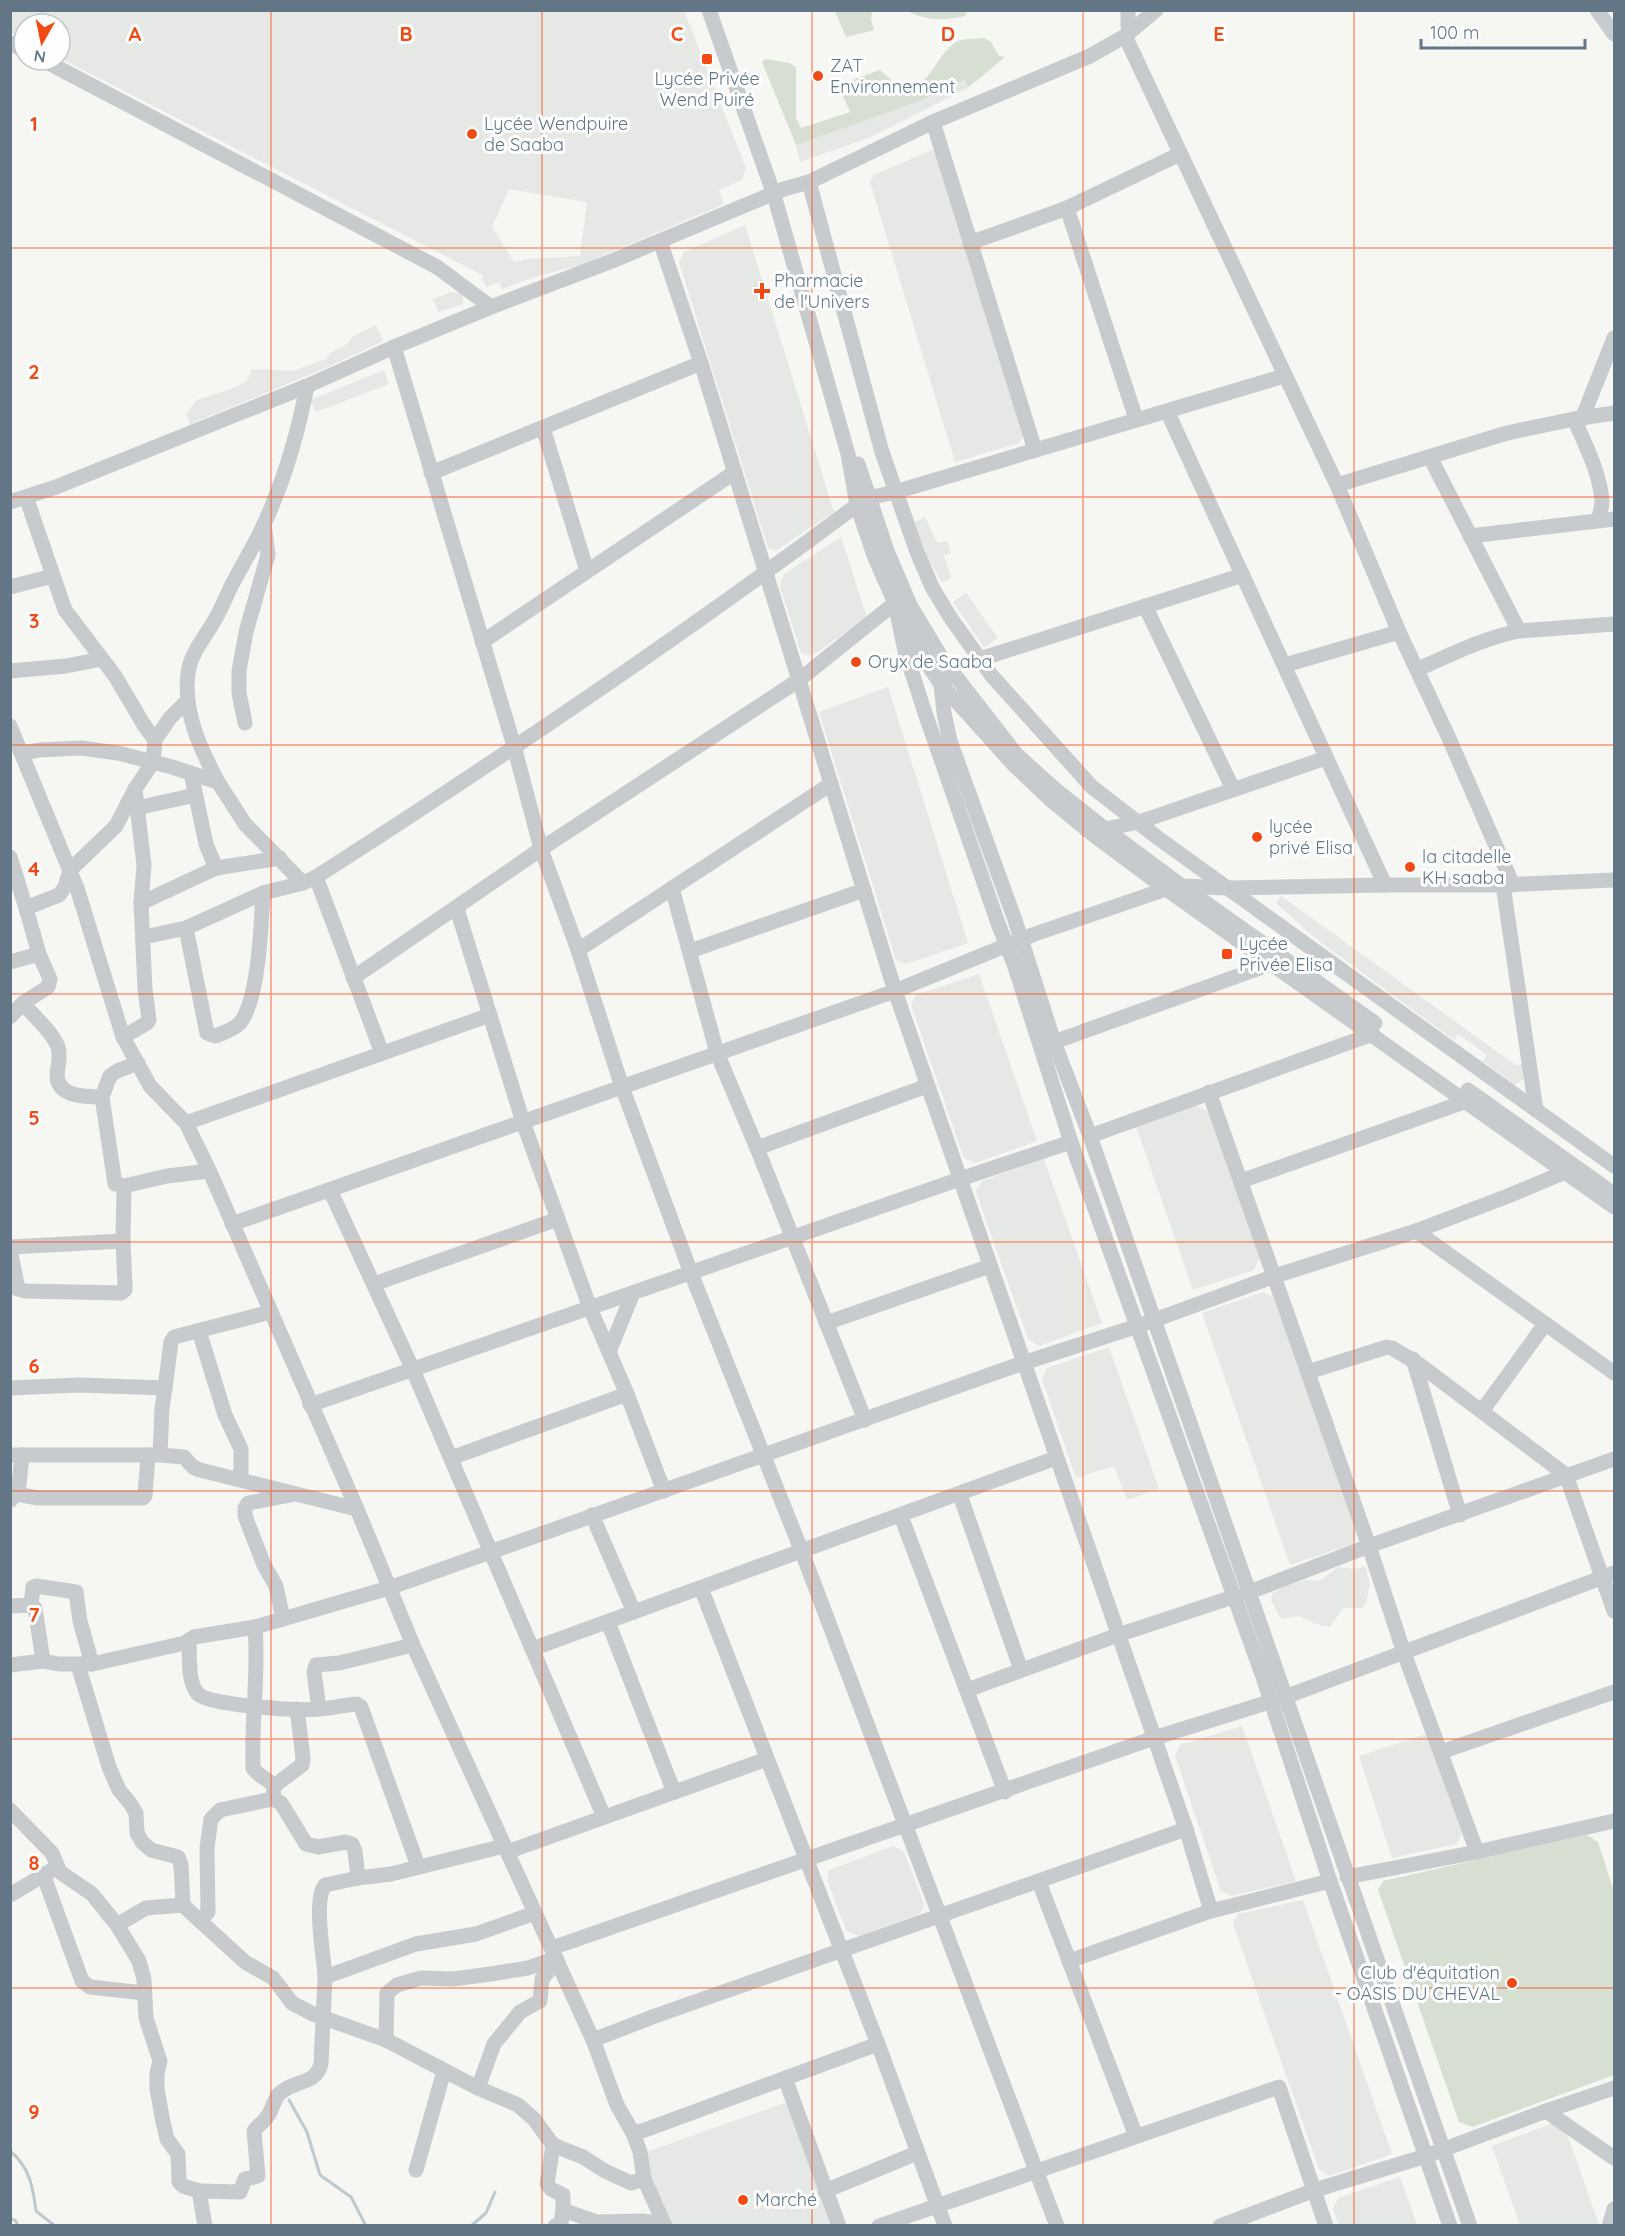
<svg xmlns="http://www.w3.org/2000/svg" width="1625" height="2236" viewBox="0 0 1625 2236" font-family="Quicksand,sans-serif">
  <rect width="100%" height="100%" fill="#f6f6f2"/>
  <!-- built -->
  <g fill="#e6e8e5" fill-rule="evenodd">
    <path d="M10,11H684L746,168L742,180L719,190L724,204L581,265L534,277L502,289L499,282L486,287L482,278L484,276L60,58V24H24V39L11,33ZM509,189L587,202L580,256L525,259L515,263L492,227Z"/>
    <path d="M966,80L969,87L871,137L800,162L796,145L915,103Z"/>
    <path d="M932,150L937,152L1025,433L1019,443L955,462L870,182L874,175Z"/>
    <path d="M745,225L834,512L777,550L768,548L679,262L684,252Z"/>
    <path d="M451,292L463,294V304L438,312L433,299Z"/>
    <path d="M376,325L383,341L328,367L190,424L186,414L197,400L231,389L247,381L252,369L293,371L326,359L330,353L346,345L353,336Z"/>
    <path d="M384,370L389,384L316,412L310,400Z"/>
    <path d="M925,517L937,543L947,541L951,553L944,555L951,578L942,582L929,561L914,522Z"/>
    <path d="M841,537L867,618L811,656L801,653L780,587L784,574Z"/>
    <path d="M966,593L998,638L984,647L953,602Z"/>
    <path d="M888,687L968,943L906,964L896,960L819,712Z"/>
    <path d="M1281,896L1517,1066L1521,1064L1531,1074L1515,1085L1483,1061L1487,1055L1458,1034L1454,1040L1315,938L1276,903Z"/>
    <path d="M979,974L1037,1141L975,1163L964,1158L911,1005L916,995Z"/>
    <path d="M1196,1105L1210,1112L1260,1257L1254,1270L1193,1290L1136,1126Z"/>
    <path d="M1044,1159L1102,1323L1039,1346L1028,1339L976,1192L982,1181Z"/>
    <path d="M1263,1292L1273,1297L1357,1533L1352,1544L1290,1565L1202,1313Z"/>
    <path d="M1109,1347L1159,1489L1127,1500L1114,1466L1076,1478L1042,1379L1047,1368Z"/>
    <path d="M1363,1566L1366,1568L1370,1584L1366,1604L1363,1608H1343L1330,1627L1315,1624L1299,1616L1281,1619L1271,1600L1272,1594L1283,1587L1305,1580L1317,1581L1323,1579L1338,1567L1356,1569Z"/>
    <path d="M1242,1726L1296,1881L1231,1896L1221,1891L1175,1756L1180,1745Z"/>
    <path d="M1426,1734L1462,1834L1456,1844L1392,1858L1359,1756Z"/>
    <path d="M893,1846L904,1852L924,1904L920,1914L858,1936L846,1930L827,1879L829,1870Z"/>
    <path d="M1303,1900L1392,2154L1329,2176L1319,2169L1233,1924L1238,1914Z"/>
    <path d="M790,2101L836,2225H669L638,2155Z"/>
    <path d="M1553,2123L1565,2127L1599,2225H1520L1492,2146Z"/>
    <path d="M1400,2177L1417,2225H1339L1333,2209L1338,2198Z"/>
  </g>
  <!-- green -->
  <g fill="#d7ded2">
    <path d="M835,11H872L871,20L874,30L846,37Z"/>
    <path d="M907,11H967L965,16C942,21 928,21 907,11Z"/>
    <path d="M984,38L991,42L999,56L1005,57L969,87L965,80L915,103L796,145L762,62L765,59L789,63L796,67V118L801,128L850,112L838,85L880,70C887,77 894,83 904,85C930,91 936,54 956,42C962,38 976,39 984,38Z"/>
    <path d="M1587,1835L1598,1842L1614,1892V2075L1472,2127L1459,2122L1378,1890L1383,1881Z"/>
  </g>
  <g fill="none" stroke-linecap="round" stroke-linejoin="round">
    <!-- stream -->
    <g stroke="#bfcacf" stroke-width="3">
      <path d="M289,2100L307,2132L320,2175L351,2197L366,2226"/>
      <path d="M10,2151C30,2167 33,2188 36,2211L55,2226"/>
      <path d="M10,2218L16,2221L18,2226"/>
      <path d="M471,2226L486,2213L495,2192"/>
    </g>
    <!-- minor -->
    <g stroke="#c8cbce" stroke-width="15">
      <path d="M709,10L774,195L848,454L857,505L875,558L895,603L930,668L941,684L1013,764L1052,801L1091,833L1166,889L1614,1207"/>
      <path d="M1128,10V26L1130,31"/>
      <path d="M1597,10L1614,34"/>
      <path d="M1125,36L1337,485L1399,632L1448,736L1513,885"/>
      <path d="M10,43L24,50"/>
      <path d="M43,60L437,267L491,307"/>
      <path d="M933,122L1035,450"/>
      <path d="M809,182L882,452L917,552L932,587L950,617L992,676L1092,787L1158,838L1614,1166"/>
      <path d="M1067,208L1136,419"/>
      <path d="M660,241L701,363L895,991L1186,1829L1211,1911"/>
      <path d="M970,243L1067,208L1180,154"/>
      <path d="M394,347L514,746L541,849L578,950L622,1087L691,1273L802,1552L1057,2226"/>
      <path d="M1167,411L1385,885"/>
      <path d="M1574,419C1585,444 1600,473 1602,501C1602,507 1600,514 1598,520"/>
      <path d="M1582,419L1614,338"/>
      <path d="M543,428L587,571"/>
      <path d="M1430,457L1519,631"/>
      <path d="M858,464L887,551L910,605L943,660L1016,754L1057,791L1105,829L1182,886L1375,1023"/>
      <path d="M431,473L701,363"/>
      <path d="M1337,485L1507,433L1574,419L1614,413"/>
      <path d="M26,497L65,610L115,676L144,725L155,740"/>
      <path d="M868,498L895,492L1284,376"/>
      <path d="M10,502L56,487L307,386L394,347L491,307L612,261L784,189L809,182L933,122L1090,56L1125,36L1156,10"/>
      <path d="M1470,536L1614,519"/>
      <path d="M10,587L53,576"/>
      <path d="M1145,606L1233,789"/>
      <path d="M482,642L735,472"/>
      <path d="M980,659L1243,575"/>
      <path d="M1285,665L1399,632"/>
      <path d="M1418,669C1451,655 1483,638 1519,631L1614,624"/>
      <path d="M10,671L66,666L102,659"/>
      <path d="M953,673L941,684L944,713L950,741L1015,920L1054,1042L1090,1136L1470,2226"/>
      <path d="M245,723L239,693V671L246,632L268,555L264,524"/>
      <path d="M10,726L77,888L123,1037L150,1086L186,1123L210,1172L357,1509L413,1645L593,2040L617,2105L633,2133L640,2152L644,2179L665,2226"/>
      <path d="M22,753L39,750L81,748L118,753L172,767L218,782L245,824L303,883"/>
      <path d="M191,773L206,844L216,868"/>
      <path d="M218,782C200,748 183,712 188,673C191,650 210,632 219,612C225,601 229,589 235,579C245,560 257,541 265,522C285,478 298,433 307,386"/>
      <path d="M137,808L195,795"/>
      <path d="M1105,829L1139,822L1326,758"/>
      <path d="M10,857L26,908"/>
      <path d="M316,877L382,1053"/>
      <path d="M1503,885L1536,1110"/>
      <path d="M672,888L717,1053L757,1148L865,1420"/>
      <path d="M141,903L216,868L280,858"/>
      <path d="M457,909L523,1122L590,1308L627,1394L664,1491"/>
      <path d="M186,928L207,1033L215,1036C223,1033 233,1030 240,1023C259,999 261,925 263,893"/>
      <path d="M144,937L186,928L263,893L303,883L316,877C500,759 682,636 857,505"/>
      <path d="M578,950L831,784"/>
      <path d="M690,951L864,890"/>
      <path d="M10,962L39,954"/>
      <path d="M353,978L541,849L799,680L895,603L905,651L925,713L999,926L1014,964L1071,1142L1263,1677L1330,1881L1450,2226"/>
      <path d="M23,1003C34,1017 52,1031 58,1047C61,1057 58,1065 57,1075C57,1097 86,1097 102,1097"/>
      <path d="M10,1017L23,1003L48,987L50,979L39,954L26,908L59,895L65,887L70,870L116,826L135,789L153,762L155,740L170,718L187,701"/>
      <path d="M123,1037L147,1023L149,1020L145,989L141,903L144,865L135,789"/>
      <path d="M1054,1042L1271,964"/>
      <path d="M138,1063L117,1071L110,1076L102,1097L115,1184L124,1186L167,1176L209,1171"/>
      <path d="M1468,1090L1614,1194"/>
      <path d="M1209,1092L1369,1546L1404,1653L1477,1852"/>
      <path d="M186,1123L490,1015"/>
      <path d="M1090,1136L1373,1034"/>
      <path d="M757,1148L927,1086"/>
      <path d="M1241,1181L1467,1101"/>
      <path d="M330,1190L413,1370L604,1817"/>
      <path d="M232,1224L895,991L1032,935L1166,889L1182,886L1229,888L1385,885H1503L1614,880"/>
      <path d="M1416,1231L1614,1373"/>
      <path d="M10,1247L123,1241"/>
      <path d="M10,1249L18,1289L25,1291L121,1293L125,1290V1285L123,1241L124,1186"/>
      <path d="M374,1284L558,1219"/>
      <path d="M826,1323L990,1266"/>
      <path d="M199,1331L225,1415L241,1449V1479"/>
      <path d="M609,1352L633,1293"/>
      <path d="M1413,1359L1460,1515"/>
      <path d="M1308,1372L1387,1347L1392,1348L1420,1365L1566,1475L1614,1611"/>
      <path d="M10,1388L79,1385L165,1388L162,1409L160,1455L184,1457L193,1467L200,1470L357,1509"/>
      <path d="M165,1388L171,1342L174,1337L270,1312"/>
      <path d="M310,1405L960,1179L1071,1142"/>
      <path d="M1482,1411L1545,1324"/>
      <path d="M10,1455H157"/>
      <path d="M451,1458L627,1394"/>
      <path d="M16,1494L38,1498H143L145,1496L148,1455"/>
      <path d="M960,1495L1021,1670"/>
      <path d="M11,1500L19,1485L22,1455"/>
      <path d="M592,1515L634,1612"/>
      <path d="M901,1516L1005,1792"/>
      <path d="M701,1588L878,2044L945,2226"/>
      <path d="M1247,1593L1369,1546L1614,1459"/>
      <path d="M31,1605L33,1587L36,1586L76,1592L80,1621L92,1664"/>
      <path d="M10,1606L31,1605L35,1608L43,1661"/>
      <path d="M283,1619L276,1586L264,1565L245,1516V1508L248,1503L291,1495"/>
      <path d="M608,1622L674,1792"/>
      <path d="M255,1627C259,1674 251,1721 253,1768C259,1777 267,1778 274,1786L273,1799"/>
      <path d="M189,1640C190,1655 187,1682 198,1694C210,1706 301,1711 320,1709C332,1708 344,1705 357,1704L361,1707L418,1866"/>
      <path d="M532,1649L1056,1458"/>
      <path d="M10,1665L43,1661L58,1664H92L185,1643L194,1637L255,1627L389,1588L1023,1363L1138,1326L1275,1276L1416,1231L1508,1196L1565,1172"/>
      <path d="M78,1665L109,1767L119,1790L130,1803L136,1813L137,1833L142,1842L151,1850L178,1857L181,1865L183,1905L200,1921"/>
      <path d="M967,1690L1118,1635L1233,1597"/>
      <path d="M319,1709L314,1672L316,1665L339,1663L413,1645"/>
      <path d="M1441,1752L1614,1692"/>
      <path d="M274,1786L302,1765L303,1757L297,1709"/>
      <path d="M10,1810L52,1853L60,1872L92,1894L117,1925L139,1961L144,1979L146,2018L160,2061L157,2073V2089L163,2122L167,2139L178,2154L179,2182L183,2186L199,2191L205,2226"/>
      <path d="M504,1846L391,1874L358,1878L355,1851L352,1844L346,1842L318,1847L306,1844L281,1803L273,1799L220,1810L211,1819L207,1848L208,1912L200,1921L245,1962L273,1978L292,2003L313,2014L386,2040L478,2088L518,2105L534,2119L553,2145L583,2157L605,2171L631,2183L644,2179"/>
      <path d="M507,1852L767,1759"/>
      <path d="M43,1874L82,1981L90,1987L144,1993"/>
      <path d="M1347,1877L1477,1852L1614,1821"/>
      <path d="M1039,1882L1136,2136"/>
      <path d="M10,1895L52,1870"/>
      <path d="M117,1925L146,1908L183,1905"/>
      <path d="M552,1948L1154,1738L1285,1697L1614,1573"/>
      <path d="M1069,1961L1211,1911L1330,1881"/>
      <path d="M325,1977C324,1957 313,1900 325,1885L358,1878"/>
      <path d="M386,2040L387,1993L397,1985L421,1978L453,1979L491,1974L528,1968L556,1958"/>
      <path d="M593,2040L655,2016L1186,1829"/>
      <path d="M785,2078L839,2226"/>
      <path d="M478,2088L494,2044L520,2012L540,2001L542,1979L557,1960"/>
      <path d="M1546,2111L1614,2158"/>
      <path d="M633,2133L645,2130L878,2044"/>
      <path d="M553,2145L547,2184L551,2189L563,2195V2210"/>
      <path d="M416,2170L444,2071"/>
      <path d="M199,2191L240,2192L245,2179L258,2176L254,2131C258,2125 263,2123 267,2117C273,2110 273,2099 280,2093C295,2079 315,2086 321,2064L325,1977L416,1944L476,1934L535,1913"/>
      <path d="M825,2191L917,2153"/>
      <path d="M555,2226L561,2223L563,2210L597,2222L642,2221L664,2224"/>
      <path d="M879,2226L1279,2087L1326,2226"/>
      <path d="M1220,2226L1315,2190L1426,2156L1546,2111L1614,2088"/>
      <path d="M1609,2226L1614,2209"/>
    </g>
  </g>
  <!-- grid -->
  <path fill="none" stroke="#f34a15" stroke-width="1.5" stroke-opacity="0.55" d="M271,10V2226M542,10V2226M812,10V2226M1083,10V2226M1354,10V2226M10,248H1614M10,497H1614M10,745H1614M10,994H1614M10,1242H1614M10,1491H1614M10,1739H1614M10,1988H1614"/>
  <!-- markers -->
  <g fill="#f34a15" stroke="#fff" stroke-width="2">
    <rect x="701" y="53" width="12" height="12" rx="3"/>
    <circle cx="818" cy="76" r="6"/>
    <circle cx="472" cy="134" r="6"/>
    <path d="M759 282h6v6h6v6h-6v6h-6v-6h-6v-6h6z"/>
    <circle cx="856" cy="662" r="6"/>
    <circle cx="1257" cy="837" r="6"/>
    <circle cx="1410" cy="867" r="6"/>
    <rect x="1221" y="948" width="12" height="12" rx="3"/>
    <circle cx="1512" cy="1983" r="6"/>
    <circle cx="743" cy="2200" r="6"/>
  </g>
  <g text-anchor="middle" stroke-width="6" stroke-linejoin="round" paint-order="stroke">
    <!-- poi labels -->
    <g font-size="18" fill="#627686" stroke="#fff" text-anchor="start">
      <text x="830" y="72">ZAT<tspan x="830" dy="21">Environnement</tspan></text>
      <text x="707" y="85" text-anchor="middle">Lycée Privée<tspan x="707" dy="21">Wend Puiré</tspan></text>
      <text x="484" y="130">Lycée Wendpuire<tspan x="484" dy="21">de Saaba</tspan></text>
      <text x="774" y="287">Pharmacie<tspan x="774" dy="21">de l'Univers</tspan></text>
      <text x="868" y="668">Oryx de Saaba</text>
      <text x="1269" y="833">lycée<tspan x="1269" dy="21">privé Elisa</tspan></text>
      <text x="1422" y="863">la citadelle<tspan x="1422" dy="21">KH saaba</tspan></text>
      <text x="1239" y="950">Lycée<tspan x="1239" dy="21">Privée Elisa</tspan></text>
      <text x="1500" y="1979" text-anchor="end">Club d'équitation<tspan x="1500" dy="21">- OASIS DU CHEVAL</tspan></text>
      <text x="755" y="2206">Marché</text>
    </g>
  </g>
  <g font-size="20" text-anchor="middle" font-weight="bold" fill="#f34a15" stroke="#fff" stroke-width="6" stroke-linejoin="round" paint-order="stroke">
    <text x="135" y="41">A</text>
    <text x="406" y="41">B</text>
    <text x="677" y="41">C</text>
    <text x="948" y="41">D</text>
    <text x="1219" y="41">E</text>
    <text x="34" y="131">1</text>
    <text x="34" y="379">2</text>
    <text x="34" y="628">3</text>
    <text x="34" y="876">4</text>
    <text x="34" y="1125">5</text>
    <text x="34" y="1373">6</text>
    <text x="34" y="1622">7</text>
    <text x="34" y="1870">8</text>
    <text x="34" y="2119">9</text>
  </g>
  <!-- border -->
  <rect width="1625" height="2236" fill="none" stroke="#627686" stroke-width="24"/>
  <!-- north arrow -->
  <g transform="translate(42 42) rotate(189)"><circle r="28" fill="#ffffff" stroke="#c0c8cf" stroke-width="1.5"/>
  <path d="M0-4.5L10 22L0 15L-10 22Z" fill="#f34a15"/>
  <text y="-9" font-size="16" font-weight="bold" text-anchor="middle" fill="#627686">N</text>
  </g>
  <!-- scale -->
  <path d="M1421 39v9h164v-9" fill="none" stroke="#627686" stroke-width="3"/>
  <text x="1430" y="39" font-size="18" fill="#627686" stroke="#ffffff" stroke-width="4.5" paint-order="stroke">100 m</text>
</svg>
